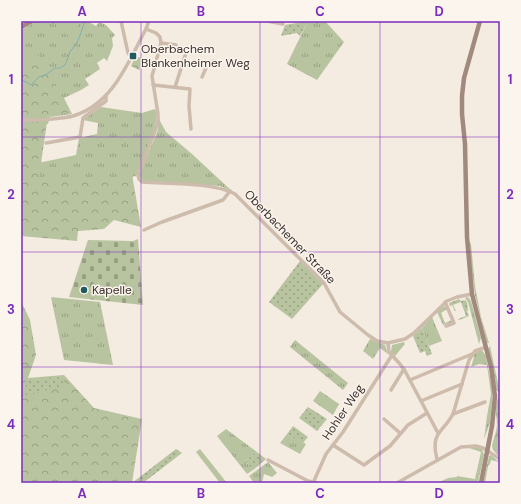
<svg xmlns="http://www.w3.org/2000/svg" width="521" height="504" viewBox="0 0 521 504" font-family="'DM Sans',sans-serif">
  <defs>
    <pattern id="grass-tufts" width="24" height="20" patternUnits="userSpaceOnUse"><rect width="24" height="20" fill="#b8c4a0"/><path d="M3 7l-1-3M5 7V3M7 7l1-3M15 17l-1-3M17 17v-4M19 17l1-3" fill="none" stroke="#97a083"/></pattern>
    <pattern id="cemetery-stones" width="16" height="16" patternUnits="userSpaceOnUse"><rect width="16" height="16" fill="#b8c4a0"/><path d="M2 7V4a2 2 0 0 1 4 0v3zM10 15v-3a2 2 0 0 1 4 0v3z" fill="#97a083"/></pattern>
    <pattern id="park-crowns" width="20" height="18" patternUnits="userSpaceOnUse"><rect width="20" height="18" fill="#b8c4a0"/><path d="M2 6a3 3 0 1 1 6 0M12 15a3 3 0 1 1 6 0" fill="none" stroke="#97a083"/></pattern>
    <pattern id="garden-dots" width="8" height="8" patternUnits="userSpaceOnUse"><rect width="8" height="8" fill="#b8c4a0"/><path d="M2 2h.1M6 6h.1" fill="none" stroke="#97a083" stroke-width="1.8" stroke-linecap="round"/></pattern>
  </defs>
  <rect width="100%" height="100%" fill="#f4ebe1"/>
  <!-- grass -->
  <g fill="url(#grass-tufts)">
    <path d="M37,21H87L96,26L99,22L106,25L115,35L112,38L113,46L107,61L104,58L97,63L100,69L85,79L89,85L81,90L64,98L72,114L50,117L48,124L21,126V30Z"/>
    <path d="M308,21H325L344,42L317,80L287,64Z"/>
    <path d="M101,107L142,113L155,109C162,123 142,161 136,176L98,183L59,184L21,177V158L43,162L76,155L79,138L97,134L98,123L83,120Z"/>
    <path d="M159,119L166,132L192,154L233,192L220,186L143,181L139,175L158,130Z"/>
    <path d="M468,239L471,244L475,286L481,317L489,343H487L475,295Z"/>
    <path d="M51,297L100,302L113,365L64,360Z"/>
    <path d="M468,297L471,301L481,338L479,344L468,302L465,298Z"/>
    <path d="M432,317L442,341L429,346L422,328Z"/>
    <path d="M370,339L385,345L388,354L380,348L373,359L363,351Z"/>
    <path d="M295,340L348,383L343,390L290,347Z"/>
    <path d="M404,342L405,344L395,356L391,352L392,345Z"/>
    <path d="M491,344L490,346L500,393L496,390L488,349Z"/>
    <path d="M482,350L486,356L493,393L490,423L484,439L487,416L491,394L487,365L479,364L471,367L474,357L473,355L477,352Z"/>
    <path d="M320,391L339,404L333,415L313,401Z"/>
    <path d="M500,396V443L498,455L493,450L492,446C493,440 497,431 497,424C497,416 493,402 500,396Z"/>
    <path d="M226,429L257,452L245,461L253,470L247,474L217,436Z"/>
    <path d="M287,434L306,444L300,454L280,443Z"/>
    <path d="M475,447L482,449L484,455L478,483H437L448,478L457,477V476L475,479L481,452L469,448Z"/>
    <path d="M200,449L227,483H220L196,452Z"/>
    <path d="M491,455L499,462L491,460L490,464L488,466L485,483H483L489,456Z"/>
    <path d="M268,462L277,473L272,477L264,474L262,483H254L249,476Z"/>
  </g>
  <!-- cemetery -->
  <path fill="url(#cemetery-stones)" d="M138,239L143,305L69,297L88,240L133,241Z"/>
  <!-- park -->
  <g fill="url(#park-crowns)">
    <path d="M39,55L70,113L48,115L39,177L59,182L97,181L132,174L141,227L114,220L104,229L78,231L77,241L21,236V64Z"/>
    <path d="M135,57L145,58L139,70L131,66Z"/>
    <path d="M21,301L30,320L36,355L28,378L64,375L94,408L142,419L132,483H21Z"/>
  </g>
  <!-- garden -->
  <g fill="url(#garden-dots)">
    <path d="M308,21L300,36L297,33L281,36L285,25Z"/>
    <path d="M300,261L323,284L292,319L269,302Z"/>
    <path d="M459,299L461,301L465,300L467,302L468,310L467,311L469,316L459,320L458,319L466,316L461,302L453,305L456,311H455L452,305L450,306L449,303Z"/>
    <path d="M443,307H446L447,309L441,313L445,323L452,320V322L443,325L437,312Z"/>
    <path d="M422,328L432,354L427,356L425,351L420,353L413,336Z"/>
    <path d="M64,377V385L26,396V380Z"/>
    <path d="M308,407L327,419L317,431L299,418Z"/>
    <path d="M293,426L308,437L303,443L287,434Z"/>
    <path d="M176,449L182,453L143,483H132Z"/>
    <path d="M257,452L266,459L253,470L245,461Z"/>
  </g>
  <!-- pitch -->
  <path fill="#b8c4a0" d="M69,21H80L72,37L63,33Z"/>
  <g fill="none" stroke-linecap="round" stroke-linejoin="round">
    <!-- stream -->
    <path stroke="#7fb0b2" stroke-width="1" d="M21,79L31,85L39,77L45,75L55,68H60L65,65L70,52L78,41L85,21"/>
    <!-- street -->
    <g stroke="#cdbbac" stroke-width="3.5">
      <path d="M121,21L128,53L131,57"/>
      <path d="M267,21L283,24"/>
      <path d="M146,29L156,33L160,37L161,43L152,76L158,114V123L138,175L139,179L142,182C169,184 212,182 235,194L324,283L340,312L368,335L377,341L388,343L405,339L414,333L447,301L457,297L472,294"/>
      <path d="M161,43L176,45"/>
      <path d="M183,66C194,65 204,65 214,61"/>
      <path d="M202,77L206,68L204,65"/>
      <path d="M153,85L190,89L189,106L191,129"/>
      <path d="M175,87C179,75 182,65 186,53"/>
      <path d="M21,120C31,121 42,120 52,119C59,118 66,118 73,116C113,104 128,62 146,29L149,21"/>
      <path d="M46,143L80,137L83,118L106,101V96"/>
      <path d="M144,230L162,222L223,200L230,191"/>
      <path d="M445,302L454,323L446,326"/>
      <path d="M388,343L389,352L400,364L405,371L438,433"/>
      <path d="M410,380L472,354"/>
      <path d="M391,390L404,369"/>
      <path d="M421,401L462,384"/>
      <path d="M453,414L485,402"/>
      <path d="M384,419L400,433"/>
      <path d="M333,445L364,465L390,446L408,425L427,413"/>
      <path d="M437,459C430,432 443,433 453,414L469,360L475,351L486,347"/>
      <path d="M268,460L308,481L317,483"/>
      <path d="M313,483L326,454L343,432L392,355"/>
      <path d="M397,483L461,447L476,446L483,448L500,459"/>
    </g>
    <!-- secondary -->
    <g stroke="#a18a7d" stroke-width="4.5">
      <path d="M480,21L464,78L462,96V114L465,144L467,237L472,294L491,367L495,396L492,426L481,483"/>
      <path d="M21,27L32,21"/>
    </g>
  </g>
  <!-- grid -->
  <path fill="none" stroke="#7b2cbf" stroke-width="1" stroke-opacity="0.55" d="M141,21V483M260,21V483M380,21V483M21,137H500M21,252H500M21,367H500"/>
  <!-- markers -->
  <g fill="#1f5a5e" stroke="#fbf5ee" stroke-width="1.5">
    <rect x="129" y="52" width="8" height="8" rx="2"/>
    <circle cx="84" cy="290" r="4"/>
  </g>
  <g text-anchor="middle" stroke-width="3" stroke-linejoin="round" paint-order="stroke">
    <!-- poi labels -->
    <g font-size="12" fill="#3b302b" stroke="#fbf5ee" text-anchor="start">
      <text x="141" y="53">Oberbachem<tspan x="141" dy="14">Blankenheimer Weg</tspan></text>
      <text x="92" y="294">Kapelle</text>
    </g>
    <!-- street labels -->
    <g font-size="12" fill="#3b302b" stroke="#fbf5ee">
      <text transform="translate(290 237) rotate(46)" y="4">Oberbachemer Straße</text>
      <text transform="translate(343 412) rotate(-56)" y="4">Hohler Weg</text>
    </g>
  </g>
  <!-- border -->
  <rect width="521" height="504" fill="none" stroke="#fbf5ee" stroke-width="44"/>
  <rect x="22" y="22" width="477" height="460" fill="none" stroke="#7b2cbf" stroke-width="1.5"/>
  <g font-size="13" text-anchor="middle" font-weight="bold" fill="#7b2cbf">
    <text x="82" y="16">A</text>
    <text x="201" y="16">B</text>
    <text x="320" y="16">C</text>
    <text x="439" y="16">D</text>
    <text x="11" y="84">1</text>
    <text x="510" y="84">1</text>
    <text x="11" y="199">2</text>
    <text x="510" y="199">2</text>
    <text x="11" y="314">3</text>
    <text x="510" y="314">3</text>
    <text x="11" y="429">4</text>
    <text x="510" y="429">4</text>
    <text x="82" y="498">A</text>
    <text x="201" y="498">B</text>
    <text x="320" y="498">C</text>
    <text x="439" y="498">D</text>
  </g>
</svg>
